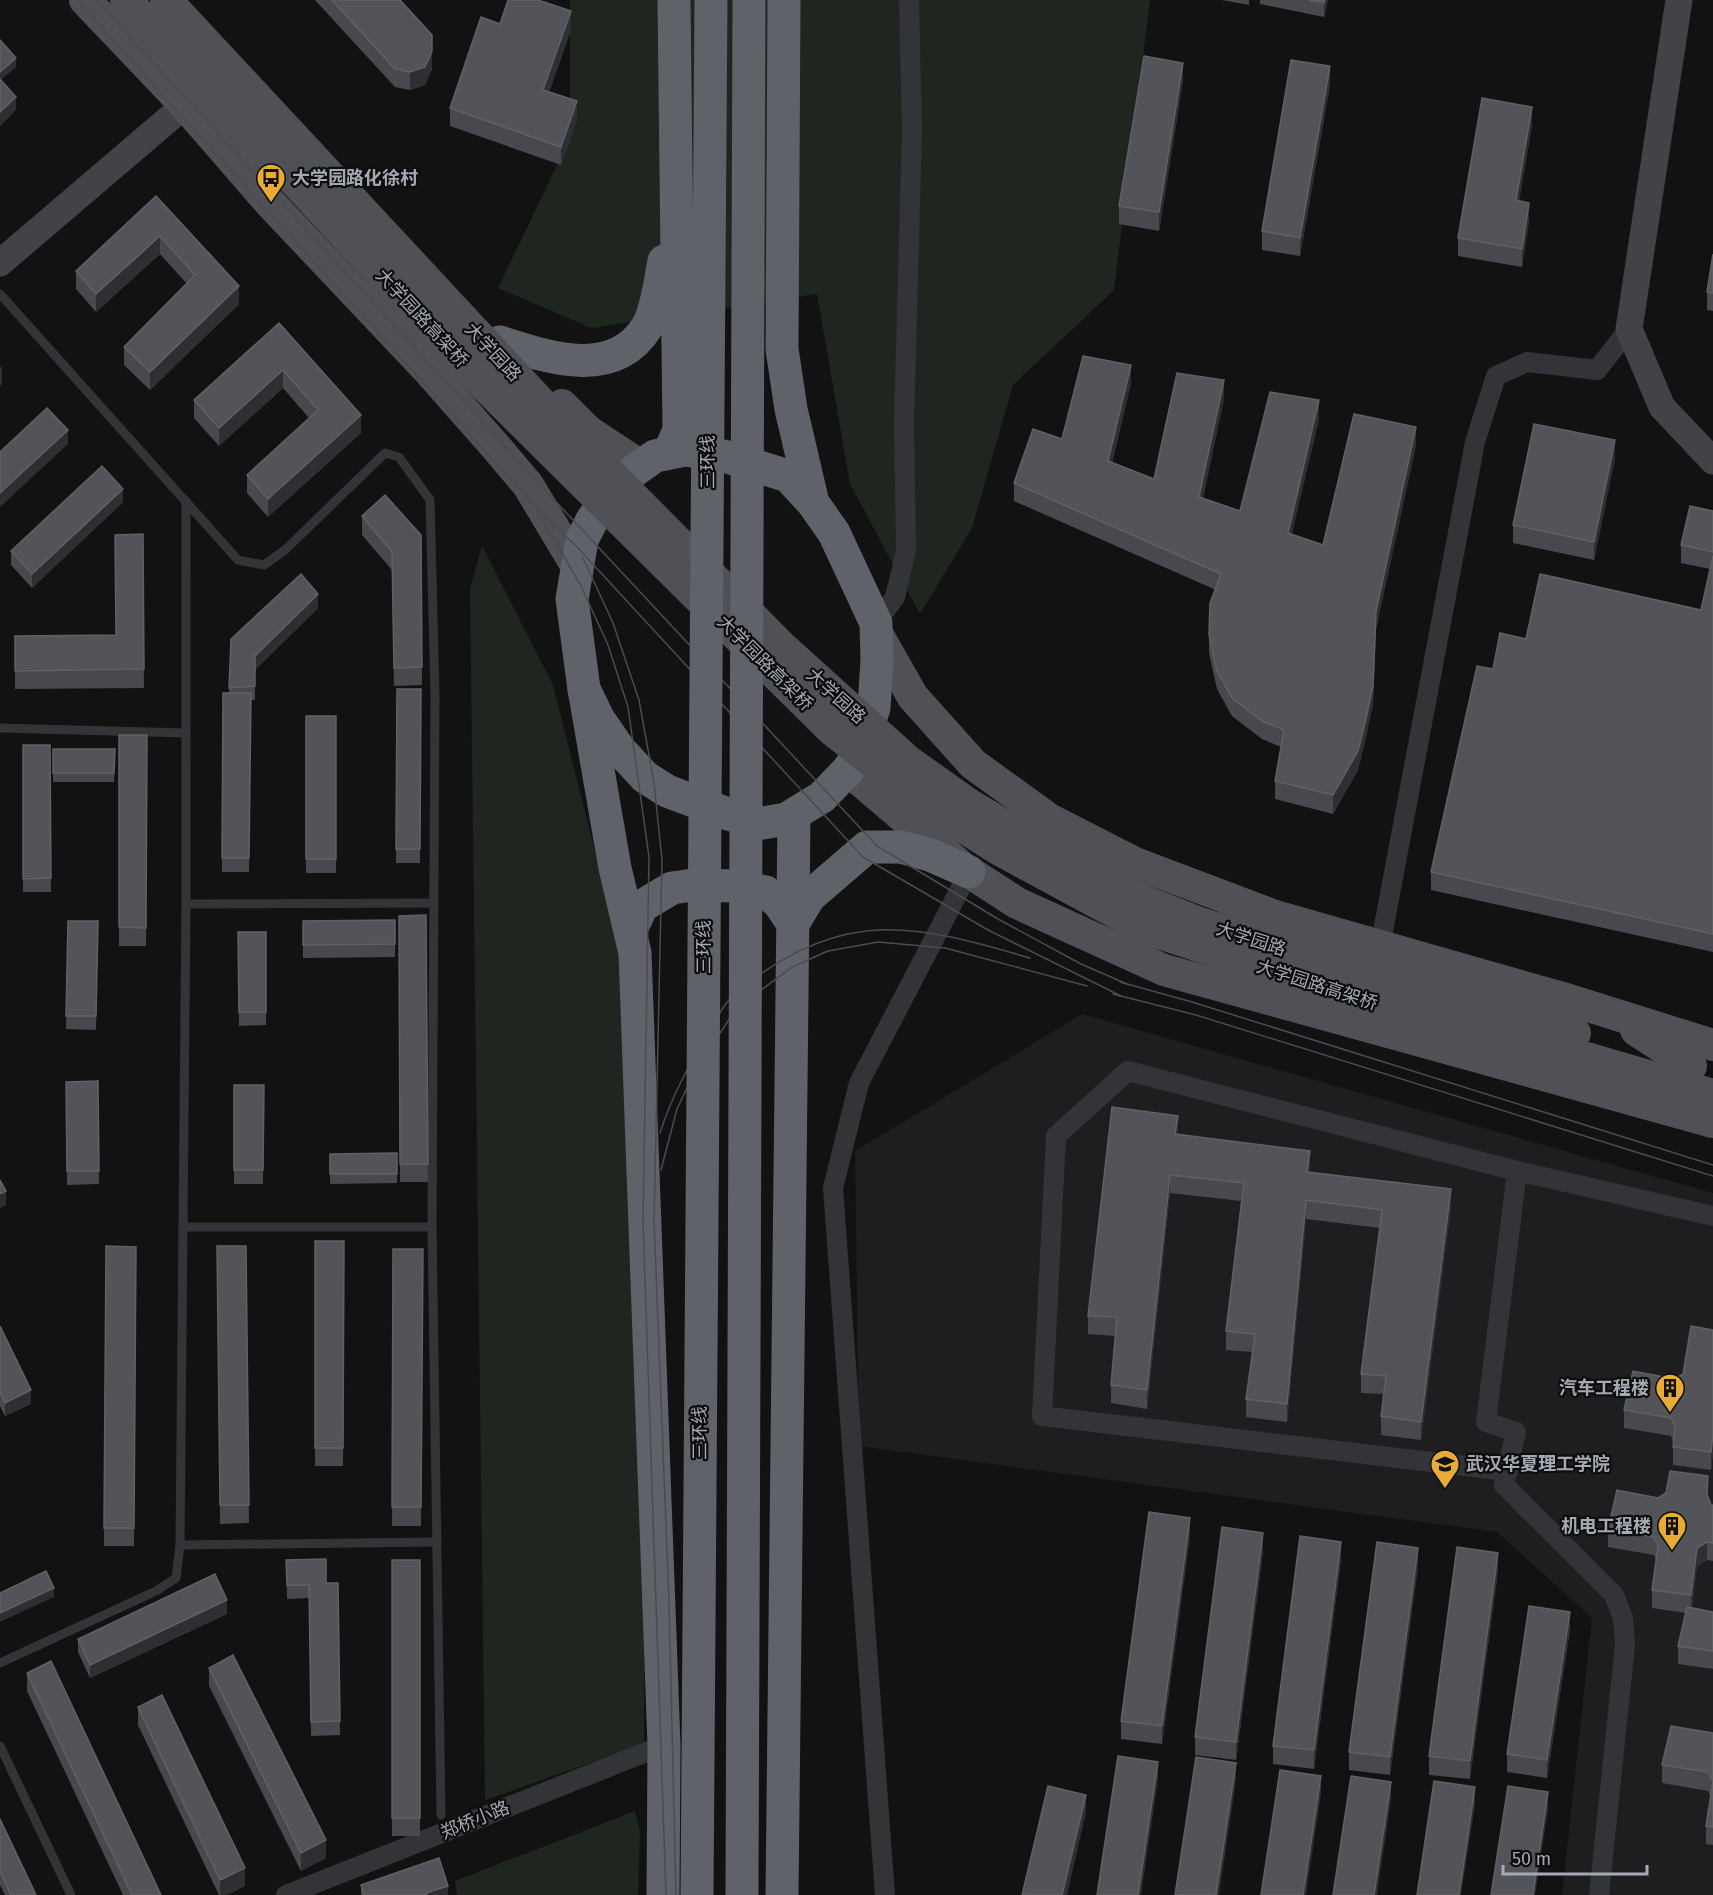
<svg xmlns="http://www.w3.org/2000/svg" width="1713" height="1895" viewBox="0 0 1713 1895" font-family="'Fira Sans','Noto Sans SC',sans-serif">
  <rect width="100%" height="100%" fill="#121213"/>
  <!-- built -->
  <path fill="#1e1e20" d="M1082,1014L1713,1193V1895H1562L1592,1618L1497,1532L859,1446L855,1151Z"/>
  <!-- green -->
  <g fill="#1e261f">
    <path d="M570,0H1150L1114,290L1013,385L972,528L920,614L850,484L817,294L591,328L498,288L570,138Z"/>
    <path d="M482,546L553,685L609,907L648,945L644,1744L485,1800L470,589Z"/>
    <path d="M635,1811L640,1831L638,1895H457L455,1881Z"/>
  </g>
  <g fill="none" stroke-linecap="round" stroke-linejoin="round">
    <!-- lane -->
    <g stroke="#333438" stroke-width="9">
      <path d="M0,294L238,560L264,565L285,550L385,453L399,457L430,500L435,694L432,1227L441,1815"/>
      <path d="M0,728L186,733"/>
      <path d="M186,904L433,903"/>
      <path d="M183,1227H432"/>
      <path d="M180,1545L437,1542"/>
      <path d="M0,1663L156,1591L176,1578L180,1545L186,904V501"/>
      <path d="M0,1746L71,1895"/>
    </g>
    <!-- street -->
    <g stroke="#333438" stroke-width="20">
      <path d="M876,623L895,597L906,551L904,423L912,130L909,0"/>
      <path d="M1380,947L1475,442L1496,376L1527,362L1597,370L1629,329"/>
      <path d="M1508,1471L1042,1416L1056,1136L1128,1071L1517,1171"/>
      <path d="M286,1895L664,1745"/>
      <path d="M885,1895L833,1188L859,1083L969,872"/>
      <path d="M1599,1895L1625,1645L1623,1618L1614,1595L1504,1485L1516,1432L1486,1422L1517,1171L1713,1216"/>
    </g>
    <!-- secondary -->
    <g stroke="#414348" stroke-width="27">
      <path d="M1679,0L1629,329L1662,407L1713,461"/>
      <path d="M0,263L185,105L203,98"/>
    </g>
    <!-- primary -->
    <g stroke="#4f5157" stroke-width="32">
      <path d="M85,0L185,105L271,204L428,370L495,446L528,485L576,565"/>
      <path d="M562,405L588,431L641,466"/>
      <path d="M876,632L913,697L973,764L1049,819L1135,863L1275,916L1566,999L1713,1045"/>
      <path d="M848,770L963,868L1017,903L1164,970L1713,1122"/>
      <path d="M1636,1030L1691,1066"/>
      <path d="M1580,1056L1713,1095"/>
    </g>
    <!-- highway -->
    <g stroke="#5f6269" stroke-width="33">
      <path d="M784,0L782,349L791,409L812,499"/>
      <path d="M500,342C547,357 613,381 647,327C657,310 660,281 664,261"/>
      <path d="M685,450L724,456L788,476L813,503L834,533L876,623L877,660L874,708L857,757L848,770L822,797L786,819L763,823L728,814L667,791L645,777L620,750L598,718L584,689L572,599L582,540L592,520L613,490L631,473L655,456Z"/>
      <path d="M669,453L679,430L674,0"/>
      <path d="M584,689L615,868L635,953L664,1745L663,1895"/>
      <path d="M630,932L642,906L672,888L693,885L735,886L766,892L779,903L793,924L809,897L867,847H901L930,855L969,872"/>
      <path d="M782,1895L794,815"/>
    </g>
    <!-- tram -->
    <g stroke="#4a4c51" stroke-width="1.5">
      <path d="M77,0L533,504L577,547L863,857L988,930L1121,996"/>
      <path d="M96,0L545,490L877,846L998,919L1081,964L1127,984"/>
      <path d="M542,519L581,586L608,645L628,707L649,857L643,1222L666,1895"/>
      <path d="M583,558L613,623L639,700L654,783L662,860L654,1220L669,1602L676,1895"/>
      <path d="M1120,982L1192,1002L1713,1165"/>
      <path d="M1113,994L1196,1015L1713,1176"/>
      <path d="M696,1069L736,1009L792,967L828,951L878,942L945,948L1087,986"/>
      <path d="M660,1133C672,1095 691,1061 712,1027C717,1019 722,1007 729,1000C769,962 822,933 878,930C930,928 981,944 1030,958"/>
      <path d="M661,1170L677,1109L687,1088"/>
    </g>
    <!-- primary-bridge -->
    <g stroke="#4f5157" stroke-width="32">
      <path d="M126,0L486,387L832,730L924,802L998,849L1144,928L1389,1008L1580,1056"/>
      <path d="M166,0L554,417L780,645L908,761L970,805L1073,866L1135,897L1200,923L1316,960L1575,1033"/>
    </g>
    <!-- highway-bridge -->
    <g stroke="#5f6269" stroke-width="33">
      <path d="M697,1895L711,0"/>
      <path d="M742,1895L749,0"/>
    </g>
  </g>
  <!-- wall -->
  <g fill="#48494e">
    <path d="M315,0H400L432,35V69L425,85L410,90L395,87Z"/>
    <path d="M1222,0H1249V5Z"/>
    <path d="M1260,0H1328L1324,17L1260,4Z"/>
    <path d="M500,24L571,30L549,92L577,119L561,165L450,126V108Z"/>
    <path d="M1183,81L1159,231L1119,224V206Z"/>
    <path d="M1330,85L1300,256L1262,250V231Z"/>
    <path d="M1532,125L1519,201L1529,221L1522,267L1458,256V238Z"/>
    <path d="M156,196L239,304L150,390L124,365V347L187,284L160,254L96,312L76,289V271Z"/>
    <path d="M1713,254V311L1707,310V292Z"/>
    <path d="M279,323L361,433L268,517L247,493V475L309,418L283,388L219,446L194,418V400Z"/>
    <path d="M1131,383L1112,463L1154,479L1224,398L1203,498L1240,511L1319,419L1291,535L1323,545L1416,445L1376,629L1373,704L1365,741L1358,770L1333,814L1275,799V781L1281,747L1262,739L1232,716L1217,689L1209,653V635L1216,590L1014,501V483L1062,439Z"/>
    <path d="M1615,458L1594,560L1513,543V525Z"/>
    <path d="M123,502L32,588L11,565V551Z"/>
    <path d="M1713,511V952L1431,890V872L1493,669L1701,610L1710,569L1681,563V545Z"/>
    <path d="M362,516L421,535L422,685L394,686L392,570L362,535Z"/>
    <path d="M143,534L144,688L15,689V636L116,635Z"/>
    <path d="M318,608L255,670V700H251L249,872H222L223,693H229L231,639Z"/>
    <path d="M397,689H421L420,863H396Z"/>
    <rect x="306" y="716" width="30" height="157"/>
    <path d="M119,735H147L146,946H119Z"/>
    <path d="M23,745H50L51,892H23Z"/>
    <path d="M53,749H115L114,782H53Z"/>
    <path d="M426,915L428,1182H400L399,916Z"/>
    <path d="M395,920V957L303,958V921Z"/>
    <path d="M68,921H98L96,1030L66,1029Z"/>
    <path d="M238,932H266V1025L239,1026Z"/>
    <path d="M98,1081L99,1184L67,1185L66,1082Z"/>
    <path d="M234,1085H264L263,1184H234Z"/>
    <path d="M1178,1134L1310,1169L1309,1172L1451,1207L1421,1440L1381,1435V1416L1384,1394L1361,1393V1374L1380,1228L1306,1219L1287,1422L1246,1417V1399L1253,1352L1226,1350V1331L1241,1201L1170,1193L1147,1409L1111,1403V1385L1115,1336L1088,1334V1316Z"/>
    <path d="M397,1153V1183L330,1184V1154Z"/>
    <path d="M315,1241H344L343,1466H315Z"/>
    <path d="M106,1246L136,1247L134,1546H104Z"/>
    <path d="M217,1246H246L249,1523L220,1524Z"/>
    <path d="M393,1249H423L421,1526H392Z"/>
    <path d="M0,1326L31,1404L5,1416L0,1406Z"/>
    <path d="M1713,1330V1452L1711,1470L1673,1465V1442L1671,1436L1624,1428V1410L1683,1374Z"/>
    <path d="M1658,1498H1708L1711,1505H1713V1561L1707,1560L1697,1566L1692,1607L1713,1612V1669L1678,1664V1646L1686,1613L1652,1608V1590L1656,1560L1654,1555L1608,1547V1529Z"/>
    <path d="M1190,1536L1162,1744L1121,1739V1721Z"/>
    <path d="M1263,1552L1236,1760L1195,1755V1737Z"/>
    <path d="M286,1560L326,1583H338L340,1735L311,1736L309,1598L287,1599Z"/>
    <rect x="392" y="1560" width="28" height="276"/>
    <path d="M1341,1560L1314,1769L1273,1764V1746Z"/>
    <path d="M1418,1566L1390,1775L1349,1770V1752Z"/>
    <path d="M1498,1571L1470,1779L1429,1775V1756Z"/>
    <path d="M227,1614L90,1678L78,1652V1639Z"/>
    <path d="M1570,1630L1547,1778L1507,1772V1754Z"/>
    <path d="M209,1668L326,1858L301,1871L209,1686Z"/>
    <path d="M27,1673L161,1895H123L27,1691Z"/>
    <path d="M138,1707L245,1886L226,1895H219L138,1725Z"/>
    <path d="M1713,1733V1845L1706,1844V1826L1711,1796L1708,1791L1662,1783V1765Z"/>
    <path d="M0,1819L36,1895H5L0,1885Z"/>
    <path d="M361,1885L448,1895H361Z"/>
  </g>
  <!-- shaded-wall -->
  <g fill="#2e2f32">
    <path d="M1325,0H1328L1324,17V3Z"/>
    <path d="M571,11V30L543,108V90Z"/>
    <path d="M432,51V69L425,85L410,90V72Z"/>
    <path d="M16,58V67L0,81V72Z"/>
    <path d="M1183,63V81L1159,231V212Z"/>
    <path d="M1330,66V85L1300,256V238Z"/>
    <path d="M16,97V110L0,126V112Z"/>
    <path d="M577,101V119L561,165V147Z"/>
    <path d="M1532,107V125L1516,219V200Z"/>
    <path d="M1529,203V221L1522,267V249Z"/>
    <path d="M160,236V254L96,312V294Z"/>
    <path d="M239,286V304L150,390V372Z"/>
    <path d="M1131,365V383L1108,479V461Z"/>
    <path d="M2,366V384L0,386V368Z"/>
    <path d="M283,370V388L219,446V428Z"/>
    <path d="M1224,380V398L1199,515V497Z"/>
    <path d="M1319,400V419L1288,551V533Z"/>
    <path d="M361,415V433L268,517V499Z"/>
    <path d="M1416,427V445L1376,629L1373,704L1365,741L1358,770L1333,814V795Z"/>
    <path d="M68,430V444L0,507V493Z"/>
    <path d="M1615,440V458L1594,560V542Z"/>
    <path d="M123,489V502L32,588V574Z"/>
    <path d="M318,594V608L255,670V656Z"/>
    <path d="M1178,1116V1134H1175Z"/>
    <path d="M1310,1151V1169L1307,1190V1172Z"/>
    <path d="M1170,1175V1193L1147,1409V1390Z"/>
    <path d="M1451,1189V1207L1421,1440V1422Z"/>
    <path d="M6,1191V1205L0,1208V1194Z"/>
    <path d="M1306,1200V1219L1287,1422V1404Z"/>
    <path d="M31,1390V1404L5,1416V1403Z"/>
    <path d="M1713,1434V1452L1711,1470V1452Z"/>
    <path d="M1190,1518V1536L1162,1744V1726Z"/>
    <path d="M1263,1533V1552L1236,1760V1742Z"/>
    <path d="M1341,1542V1560L1314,1769V1750Z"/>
    <path d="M1707,1542V1560L1697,1566L1691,1613V1595L1697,1548Z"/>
    <path d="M1418,1548V1566L1390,1775V1757Z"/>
    <path d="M1498,1553V1571L1470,1779V1761Z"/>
    <path d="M54,1588V1597L0,1622V1613Z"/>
    <path d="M227,1600V1614L90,1678V1665Z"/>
    <path d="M1570,1612V1630L1547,1778V1760Z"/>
    <path d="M1158,1762V1780L1141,1895H1138Z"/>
    <path d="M1236,1763V1781L1219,1895H1216Z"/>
    <path d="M1321,1776V1794L1306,1895H1303Z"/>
    <path d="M1391,1782V1800L1377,1895H1374Z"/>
    <path d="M1475,1787V1805L1461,1895H1459Z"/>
    <path d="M1548,1792V1810L1535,1895H1533Z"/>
    <path d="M1086,1795V1813L1067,1895H1062Z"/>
    <path d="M326,1840V1858L301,1871V1853Z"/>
    <path d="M245,1868V1886L226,1895H220V1880Z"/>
    <path d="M448,1886V1895H426V1893Z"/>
  </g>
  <!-- building -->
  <g fill="#525459" stroke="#5f6167" stroke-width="1.5">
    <path d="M332,0H400L432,35V51L425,67L410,72L395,69Z"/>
    <path d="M508,0H538L571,11L543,90L577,101L561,147L450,108L481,17L500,24Z"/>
    <path d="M1309,0H1325L1324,3Z"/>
    <path d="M0,40L16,58L0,72Z"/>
    <path d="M1144,56L1183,63L1159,212L1119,206Z"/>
    <path d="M1291,60L1330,66L1300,238L1262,231Z"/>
    <path d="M0,79L16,97L0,112Z"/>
    <path d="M1482,98L1532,107L1516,200L1529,203L1522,249L1458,238Z"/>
    <path d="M156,196L239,286L150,372L124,347L195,275L160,236L96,294L76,271Z"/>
    <path d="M1713,254V293L1707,292Z"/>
    <path d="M279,323L361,415L268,499L247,475L318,410L283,370L219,428L194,400Z"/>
    <path d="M1083,356L1131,365L1108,461L1154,479L1177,373L1224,380L1199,497L1240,511L1270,392L1319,400L1288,533L1323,545L1354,414L1416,427L1376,611L1373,686L1365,723L1358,751L1333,795L1275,781L1284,730L1262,721L1232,698L1217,671L1209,635L1210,603L1221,574L1014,483L1033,429L1062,439Z"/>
    <path d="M47,408L68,430L0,493V452Z"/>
    <path d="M1534,424L1615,440L1594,542L1513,525Z"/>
    <path d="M102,466L123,489L32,574L11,551Z"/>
    <path d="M385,495L421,535L422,667L394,668L392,552L362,516Z"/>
    <path d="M1690,506L1713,511V552L1681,545Z"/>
    <path d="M143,534L144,669L15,671V636L116,635L115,535Z"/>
    <path d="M1713,556V934L1431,872L1477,666L1493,669L1500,633L1526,639L1540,574L1701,610Z"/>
    <path d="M301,574L318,594L255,656V686L229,688L231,639Z"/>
    <path d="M397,689H421L420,849H396Z"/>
    <path d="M223,693H251L249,858H222Z"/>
    <rect x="306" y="716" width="30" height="143"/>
    <path d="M119,735H147L146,928L119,927Z"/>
    <path d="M23,745H50L51,878L23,879Z"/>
    <path d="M53,749H115L114,773H53Z"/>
    <path d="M426,915L428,1164H400L399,916Z"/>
    <path d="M395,920V944L303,945V921Z"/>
    <path d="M68,921H98L96,1016H66Z"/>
    <path d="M238,932H266V1012H239Z"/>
    <path d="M98,1081L99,1171H67L66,1082Z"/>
    <path d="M234,1085H264L263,1170H234Z"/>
    <path d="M1112,1107L1178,1116L1175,1134L1310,1151L1307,1172L1451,1189L1421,1422L1381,1416L1386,1376L1361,1374L1382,1210L1306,1200L1287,1404L1246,1399L1255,1334L1226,1331L1244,1183L1170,1175L1147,1390L1111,1385L1117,1317L1088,1316Z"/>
    <path d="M397,1153V1174H330V1154Z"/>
    <path d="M0,1180L6,1191L0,1194Z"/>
    <path d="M315,1241H344L343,1448H315Z"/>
    <path d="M106,1246L136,1247L134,1528H104Z"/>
    <path d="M217,1246H246L249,1505H220Z"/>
    <path d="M393,1249H423L421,1507H392Z"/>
    <path d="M0,1326L31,1390L5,1403L0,1392Z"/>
    <path d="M1691,1326L1713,1330V1434L1711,1452L1673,1447L1675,1426L1671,1418L1624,1410L1633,1371L1675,1379L1683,1374Z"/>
    <path d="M1670,1471L1708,1476L1707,1494L1711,1505H1713V1543L1707,1542L1697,1548L1691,1595L1652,1590L1658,1546L1654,1537L1608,1529L1617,1490L1658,1498L1666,1493Z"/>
    <path d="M1149,1512L1190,1518L1162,1726L1121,1721Z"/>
    <path d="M1222,1527L1263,1533L1236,1742L1195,1737Z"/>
    <path d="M1300,1536L1341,1542L1314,1750L1273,1746Z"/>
    <path d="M1377,1542L1418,1548L1390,1757L1349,1752Z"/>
    <path d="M1457,1547L1498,1553L1470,1761L1429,1756Z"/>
    <path d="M326,1559V1583H338L340,1721L311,1722L309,1585H287L286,1560Z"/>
    <rect x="392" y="1560" width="28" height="258"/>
    <path d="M46,1571L54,1588L0,1613V1593Z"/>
    <path d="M215,1574L227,1600L90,1665L78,1639Z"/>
    <path d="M1529,1606L1570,1612L1547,1760L1507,1754Z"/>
    <path d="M1687,1607L1713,1612V1651L1678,1646Z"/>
    <path d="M233,1655L326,1840L301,1853L209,1668Z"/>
    <path d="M51,1661L161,1895H132L27,1673Z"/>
    <path d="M162,1695L245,1868L220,1880L138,1707Z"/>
    <path d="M1671,1726L1713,1733V1827L1706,1826L1713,1781L1708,1772L1662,1765Z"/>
    <path d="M1118,1756L1158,1762L1138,1895H1097Z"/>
    <path d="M1196,1757L1236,1763L1216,1895H1175Z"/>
    <path d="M1280,1770L1321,1776L1303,1895H1261Z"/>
    <path d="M1351,1776L1391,1782L1374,1895H1333Z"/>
    <path d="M1434,1781L1475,1787L1459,1895H1417Z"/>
    <path d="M1048,1786L1086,1795L1062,1895H1022Z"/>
    <path d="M1508,1786L1548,1792L1533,1895H1491Z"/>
    <path d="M0,1819L36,1895H11L0,1871Z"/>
    <path d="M439,1858L448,1886L426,1893L427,1895H364L361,1885Z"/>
  </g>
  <!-- icons -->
  <defs>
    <g id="bus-pin" transform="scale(1.5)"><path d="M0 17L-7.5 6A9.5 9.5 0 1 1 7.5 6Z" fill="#e7ab36" stroke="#0d0d0e"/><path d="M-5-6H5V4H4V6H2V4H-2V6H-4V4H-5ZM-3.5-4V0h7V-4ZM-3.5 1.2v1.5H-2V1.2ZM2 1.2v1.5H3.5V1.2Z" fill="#111"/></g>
    <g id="building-pin" transform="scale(1.5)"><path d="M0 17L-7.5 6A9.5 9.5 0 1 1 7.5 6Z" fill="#e7ab36" stroke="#0d0d0e"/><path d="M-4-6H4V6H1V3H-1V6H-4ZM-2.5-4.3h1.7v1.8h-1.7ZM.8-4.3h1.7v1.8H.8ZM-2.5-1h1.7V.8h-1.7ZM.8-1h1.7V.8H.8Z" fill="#111"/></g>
    <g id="university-pin" transform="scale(1.5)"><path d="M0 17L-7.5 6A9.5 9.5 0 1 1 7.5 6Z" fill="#e7ab36" stroke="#0d0d0e"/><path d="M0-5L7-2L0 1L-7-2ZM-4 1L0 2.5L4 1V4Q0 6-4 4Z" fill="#111"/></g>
  </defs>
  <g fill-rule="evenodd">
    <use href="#bus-pin" x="271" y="178"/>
    <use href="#building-pin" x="1670" y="1388"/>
    <use href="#university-pin" x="1445" y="1464"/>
    <use href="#building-pin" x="1672" y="1526"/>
  </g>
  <g text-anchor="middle" stroke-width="4.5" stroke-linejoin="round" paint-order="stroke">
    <!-- poi labels -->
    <g font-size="18" font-weight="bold" fill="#a4a9b3" stroke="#0d0d0e" text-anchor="start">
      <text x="292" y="184">大学园路化徐村</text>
      <text x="1649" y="1394" text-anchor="end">汽车工程楼</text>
      <text x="1466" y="1470">武汉华夏理工学院</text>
      <text x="1651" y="1532" text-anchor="end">机电工程楼</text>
    </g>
    <!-- street labels -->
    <g font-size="18" fill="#a4a9b3" stroke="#0d0d0e">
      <text transform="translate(422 318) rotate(47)" y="6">大学园路高架桥</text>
      <text transform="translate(493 352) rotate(47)" y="6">大学园路</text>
      <text transform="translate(708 462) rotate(-90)" y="6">三环线</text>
      <text transform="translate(765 663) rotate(45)" y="6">大学园路高架桥</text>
      <text transform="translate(836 696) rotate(42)" y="6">大学园路</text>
      <text transform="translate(1251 939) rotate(18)" y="6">大学园路</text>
      <text transform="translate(704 947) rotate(-90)" y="6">三环线</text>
      <text transform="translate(1317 985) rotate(18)" y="6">大学园路高架桥</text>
      <text transform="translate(700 1433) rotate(-90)" y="6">三环线</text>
      <text transform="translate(475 1820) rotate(-22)" y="6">郑桥小路</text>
    </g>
  </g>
  <!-- scale -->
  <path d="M1503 1865v9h144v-9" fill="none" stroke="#a4a9b3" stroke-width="3"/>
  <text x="1512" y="1865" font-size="18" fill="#a4a9b3" stroke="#0d0d0e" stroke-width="4.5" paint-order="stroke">50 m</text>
</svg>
